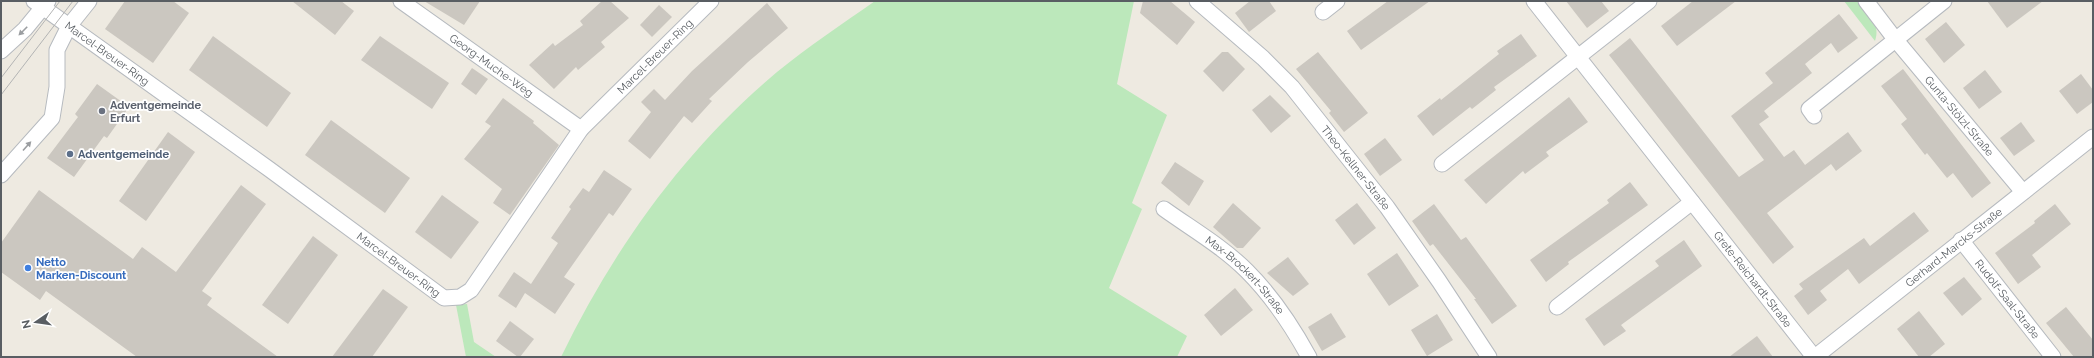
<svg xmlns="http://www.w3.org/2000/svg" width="2094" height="358" viewBox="0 0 2094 358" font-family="Raleway,sans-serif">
  <rect width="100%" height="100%" fill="#eeeae1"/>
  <!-- green -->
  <g fill="#bce8bb">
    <path d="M875,1H1134L1117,84L1167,115L1132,203L1142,209L1109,288L1187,336L1177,357H561C614,248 684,150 777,72C808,47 842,24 875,1Z"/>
    <path d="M1844,1H1859C1869,14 1881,25 1875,41Z"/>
    <path d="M467,304L474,342L496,357H466L456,305Z"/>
  </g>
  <!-- building -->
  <g fill="#cbc7c0">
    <path d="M125,1H173L189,13L153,63L105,29Z"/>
    <path d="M292,1H341L354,11L335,35Z"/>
    <path d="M424,1H480L464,25Z"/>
    <path d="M602,1H610L629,18L601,42L605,47L578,70L576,67L554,89L529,65L553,43L555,46L583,25L580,21Z"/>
    <path d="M1143,1H1170L1195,22L1177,45L1140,13Z"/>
    <path d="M1250,1H1269L1276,11L1249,32L1235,13Z"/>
    <path d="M1388,1H1430L1361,50L1347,31Z"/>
    <path d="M1566,1H1601L1609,11L1587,28Z"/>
    <path d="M1693,1H1736L1677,46L1661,26Z"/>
    <path d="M1987,1H2043L2007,28Z"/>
    <path d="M767,3L788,28L748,62L709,99L712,101L692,123L684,116L650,159L628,141L651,112L641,102L654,89L665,100L692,71Z"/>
    <path d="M659,5L672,17L652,37L640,25Z"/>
    <path d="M1839,14L1858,38L1838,53L1831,43L1805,64L1812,73L1764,111L1769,117L1759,124L1784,157L1794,150L1805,165L1848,132L1862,151L1836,171L1831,164L1767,213L1794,247L1773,264L1609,55L1630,38L1739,177L1764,160L1731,116L1773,83L1765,73Z"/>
    <path d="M1946,22L1965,45L1944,63L1925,39Z"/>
    <path d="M1521,34L1537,56L1494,87L1496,90L1472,109L1470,107L1433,136L1417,116L1440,98L1441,100L1499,54L1497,51Z"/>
    <path d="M213,36L291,93L267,127L189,70Z"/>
    <path d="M380,36L449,83L432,109L361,60Z"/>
    <path d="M1222,52H1228L1245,69L1223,92L1203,71Z"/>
    <path d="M1318,52L1368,113L1344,132L1329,113L1331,111L1296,69Z"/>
    <path d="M472,68L488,79L476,95L461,84Z"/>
    <path d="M1903,69L1991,183L1972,198L1953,173L1947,178L1927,153L1925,155L1901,124L1907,119L1881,86Z"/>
    <path d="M1985,70L2002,92L1979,109L1963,88Z"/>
    <path d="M2081,74L2093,90V102L2077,114L2059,91Z"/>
    <path d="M97,84L129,107L107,138L104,136L74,177L47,158L78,117L75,114Z"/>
    <path d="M1270,95L1291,116L1271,133L1252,110Z"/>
    <path d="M1569,97L1588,122L1546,152L1549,156L1525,174L1523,171L1486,204L1464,180Z"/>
    <path d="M503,98L534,121L533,123L559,145L510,215L493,203L502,189L464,159L491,126L485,122Z"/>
    <path d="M331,120L410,178L385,213L305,155Z"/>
    <path d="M2021,122L2035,141L2014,156L2000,138Z"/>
    <path d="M168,132L195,152L146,221L119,201Z"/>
    <path d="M1385,138L1402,160L1380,176L1364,154Z"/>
    <path d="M1175,162L1204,181L1189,206L1161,183Z"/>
    <path d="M604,170L632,189L613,216L609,213L564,277L575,284L555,314L525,293L516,308L498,296L514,272L531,284L558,243L551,238L571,209L569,207L583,188L589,192Z"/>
    <path d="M1630,182L1648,205L1568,262L1569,264L1546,282L1530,260L1609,203L1607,200Z"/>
    <path d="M241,185L266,204L202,291L212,298L207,305L278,357H137L46,291L40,300L1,272V243L39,190L133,259L142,247L176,272Z"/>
    <path d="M442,195L479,222L451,259L415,232Z"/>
    <path d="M1233,203L1261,228L1243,248H1237L1213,227Z"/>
    <path d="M1357,203L1376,228L1354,245L1335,220Z"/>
    <path d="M1434,204L1461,240L1466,237L1517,306L1492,324L1474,299H1476L1433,244L1430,246L1412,221Z"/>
    <path d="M2055,204L2071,224L2032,255L2041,267L2018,284L1995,253L2035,223L2034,221Z"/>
    <path d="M1914,212L1929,231L1859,284L1848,269L1820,291L1827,300L1808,315L1794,296L1803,289L1799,284L1864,238L1870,246Z"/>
    <path d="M313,236L338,255L288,324L262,305Z"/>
    <path d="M1684,240L1702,266L1621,325L1626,331L1604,346L1585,319L1659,266L1655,261Z"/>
    <path d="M1397,253L1419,286L1389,306L1367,274Z"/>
    <path d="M1288,257L1309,284L1293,296L1267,273Z"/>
    <path d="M1964,277L1982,299L1962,316L1943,293Z"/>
    <path d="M1235,288L1253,310L1221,336L1204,315Z"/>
    <path d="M383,289L408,307L372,357H332Z"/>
    <path d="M2066,307L2093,340V357H2074L2046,323Z"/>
    <path d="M1919,311L1945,344L1929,357H1919L1897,329Z"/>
    <path d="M1331,313L1346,337L1322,351L1308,327Z"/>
    <path d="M1437,314L1453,340L1427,356L1411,330Z"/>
    <path d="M510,321L534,339L520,357H518L496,341Z"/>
    <path d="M1757,336L1773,357H1729Z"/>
  </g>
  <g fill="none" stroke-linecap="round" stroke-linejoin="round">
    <!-- street casing -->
    <g stroke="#b6babf" stroke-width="17">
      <g id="street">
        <path id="s1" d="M34,1L269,169L444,298L460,297L471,290L581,129L711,1"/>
        <path id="s2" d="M401,1L581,129"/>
        <path id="s3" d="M1197,1L1263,58L1292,87L1387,207L1439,281L1489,357"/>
        <path id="s4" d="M1534,1L1814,357"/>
        <path id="s5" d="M1866,1L1895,39L2023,192"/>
        <path d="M1323,12L1337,1"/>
        <path d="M1,51L25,29L48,1"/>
        <path d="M1814,116L1809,109L1944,1"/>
        <path d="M1442,164L1649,1"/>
        <path d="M1,175L52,118L57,87V50L69,26L89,1"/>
        <path id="s6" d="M1164,209C1192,229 1223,247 1247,271C1272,296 1292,326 1309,357"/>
        <path id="s7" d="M1961,240L2053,357"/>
        <path d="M1557,307L1692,202"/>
        <path id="s8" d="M1815,357L2093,137"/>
      </g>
    </g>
    <!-- street -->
    <use href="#street" stroke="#fff" stroke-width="15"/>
    <!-- tram -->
    <g stroke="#b3b4b4" stroke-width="1">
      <path d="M1,78L60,1"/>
      <path d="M1,95L73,1"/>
    </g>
  </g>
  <!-- one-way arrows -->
  <defs><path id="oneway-solid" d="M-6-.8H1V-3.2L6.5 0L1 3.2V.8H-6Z"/></defs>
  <g fill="#9b9ea1">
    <use href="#oneway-solid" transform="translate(23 31) rotate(135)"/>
    <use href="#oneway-solid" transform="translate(27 146) rotate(-48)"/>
  </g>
  <!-- markers -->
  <circle fill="#6b7280" stroke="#fff" stroke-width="1.5" cx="102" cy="111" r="4"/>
  <circle fill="#5c6f8a" stroke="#fff" stroke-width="1.5" cx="70" cy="154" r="4"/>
  <circle fill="#3f7fe0" stroke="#fff" stroke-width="1.5" cx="28" cy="268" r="4"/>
  <g text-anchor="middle" stroke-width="3.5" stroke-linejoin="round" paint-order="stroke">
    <!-- street labels -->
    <g font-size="11" fill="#595e63" stroke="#fff">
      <text dy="4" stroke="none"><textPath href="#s1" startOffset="90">Marcel-Breuer-Ring</textPath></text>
      <text dy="4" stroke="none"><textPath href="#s1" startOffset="834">Marcel-Breuer-Ring</textPath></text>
      <text dy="4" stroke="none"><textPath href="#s2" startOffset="111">Georg-Muche-Weg</textPath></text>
      <text dy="4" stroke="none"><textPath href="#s5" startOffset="148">Gunta-Stölzl-Straße</textPath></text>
      <text dy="4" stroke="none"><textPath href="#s3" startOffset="231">Theo-Kellner-Straße</textPath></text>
      <text dy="4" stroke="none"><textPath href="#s8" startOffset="177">Gerhard-Marcks-Straße</textPath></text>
      <text dy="4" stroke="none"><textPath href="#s1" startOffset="450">Marcel-Breuer-Ring</textPath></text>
      <text dy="4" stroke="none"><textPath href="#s6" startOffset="105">Max-Brockert-Straße</textPath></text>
      <text dy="4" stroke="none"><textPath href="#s4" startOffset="354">Grete-Reichardt-Straße</textPath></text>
      <text dy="4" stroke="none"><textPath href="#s7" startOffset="75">Rudolf-Saal-Straße</textPath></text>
    </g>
    <!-- worship labels -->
    <g font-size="11" font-weight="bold" fill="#5b616d" stroke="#fff" text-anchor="start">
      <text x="110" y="109">Adventgemeinde<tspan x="110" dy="13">Erfurt</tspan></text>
    </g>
    <!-- service labels -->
    <g font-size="11" font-weight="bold" fill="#4e5e75" stroke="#fff" text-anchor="start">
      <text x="78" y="158">Adventgemeinde</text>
    </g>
    <!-- shop labels -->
    <g font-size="11" font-weight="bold" fill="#366cbe" stroke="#fff" text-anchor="start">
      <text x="36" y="266">Netto<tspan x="36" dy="13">Marken-Discount</tspan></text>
    </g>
  </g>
  <!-- border -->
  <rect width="2094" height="358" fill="none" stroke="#595e63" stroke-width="4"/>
  <!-- north arrow -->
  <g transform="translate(36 322) rotate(257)" stroke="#ffffff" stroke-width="3" paint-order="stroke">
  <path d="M0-3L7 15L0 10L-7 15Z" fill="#595e63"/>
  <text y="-6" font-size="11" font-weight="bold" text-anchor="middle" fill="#595e63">N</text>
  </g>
</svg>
